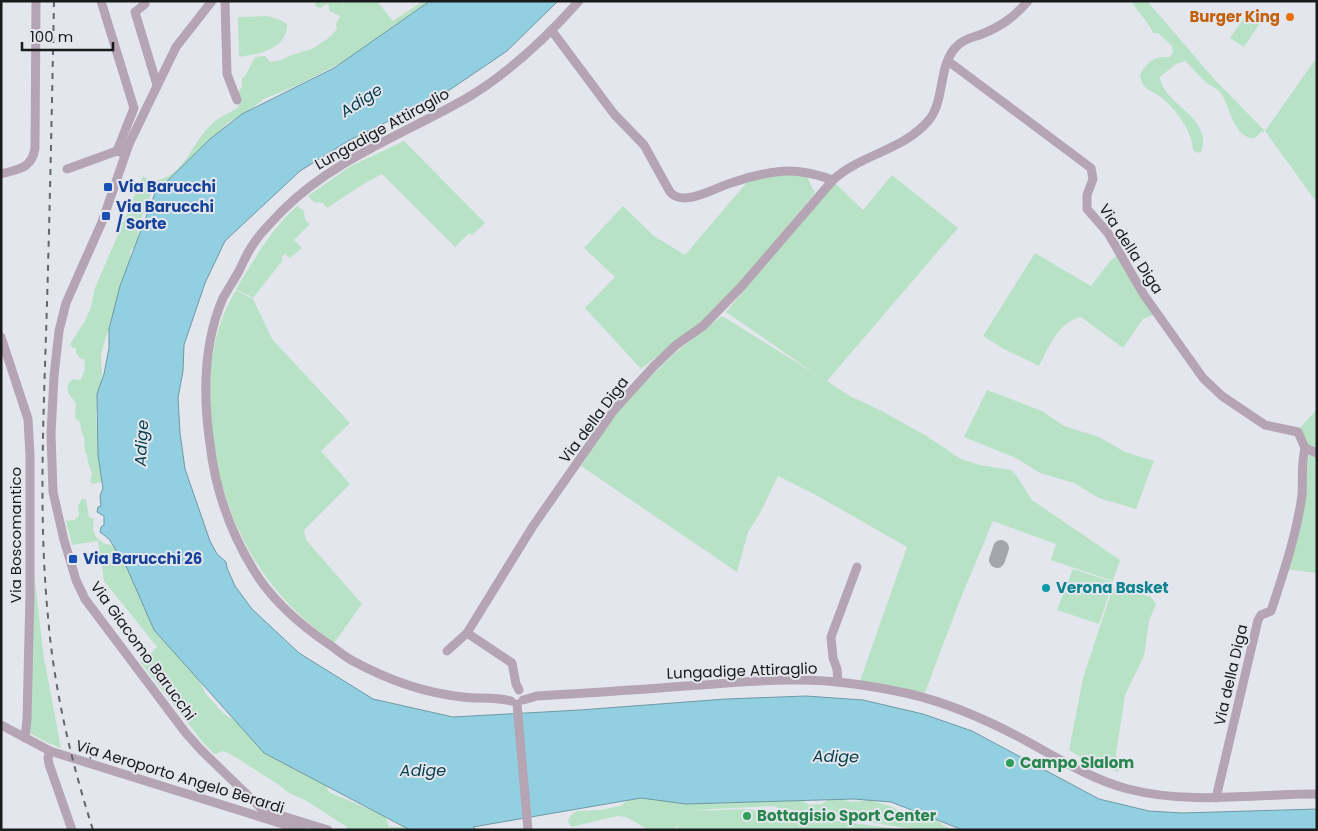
<svg xmlns="http://www.w3.org/2000/svg" width="1318" height="831" viewBox="0 0 1318 831" font-family="Poppins,sans-serif">
  <rect width="100%" height="100%" fill="#e4e6ed"/>
  <!-- green -->
  <g fill="#b8e2c6">
    <path d="M315,1H342L343,4L346,1H377L393,21L423,1H429L354,56L298,85L264,99L243,115L229,122L161,189L152,192L139,224L137,245L130,251L131,258L115,318L106,336L101,354L102,373L96,415L97,429L99,432L97,440L100,459L98,461L105,481L93,484L90,482L92,473L88,462L87,455L85,453L84,437L82,434L80,422L75,418L76,403C70,395 62,390 72,379L80,380C84,375 86,365 84,359H81L76,353V348H73L70,344L85,321L91,307L95,288L143,176L151,182C187,176 189,144 213,123C220,116 231,112 239,107L238,92L242,87V78L245,76L255,57L265,56L270,62L281,60L292,55L312,49L330,37L337,29L336,24L340,16L329,11V6L326,4L321,8L316,7Z"/>
    <path d="M1131,1L1148,2L1215,80L1265,131L1317,57V203L1265,131L1261,132L1255,138C1235,140 1230,108 1222,95C1219,89 1212,87 1207,83C1204,81 1187,63 1186,61L1176,64L1160,77C1163,102 1200,112 1203,139C1204,142 1202,147 1202,151L1197,153L1193,150C1193,133 1176,109 1162,98C1151,89 1142,91 1140,74C1150,60 1153,57 1170,57L1173,53L1172,46L1158,33H1153C1148,20 1138,13 1131,1Z"/>
    <path d="M1249,11L1262,20L1244,47L1230,38Z"/>
    <path d="M267,16L278,19L287,24C288,49 258,54 239,57L238,17Z"/>
    <path d="M404,141L485,223L472,235L469,233L455,247L382,174L362,185L327,208L323,203L314,202L308,196L351,166Z"/>
    <path d="M775,173L807,177L815,193L719,308L641,369L585,308L615,277L584,248L623,206L654,236L685,255L748,181Z"/>
    <path d="M892,175L958,228L827,381L848,395L882,411L928,437L961,459L980,465L1011,470L1016,475L1032,500L1120,560L1113,581L1051,560L1056,544L993,521L960,600L924,695L860,681L907,547L816,495L778,476L760,513L748,532L737,572L581,466L617,411L646,381L675,353L722,316L817,375L726,312L834,182L863,210Z"/>
    <path d="M297,206L304,211L305,220L310,224L294,240L302,248L290,258L285,254L281,257L283,260L253,298L236,289C254,260 271,229 297,206Z"/>
    <path d="M1122,252L1159,312L1143,319L1123,348L1081,317C1058,322 1049,347 1039,366L1002,348L983,336L1035,253L1091,286L1110,261Z"/>
    <path d="M236,290L253,299L272,339L350,423L321,451L350,484L304,530L306,540L362,604L334,643C303,620 277,596 256,562C210,490 189,366 236,290Z"/>
    <path d="M987,390L1042,411L1064,426L1099,437L1125,452L1154,461L1136,509L1099,498L1074,483L1040,473L1016,458L964,437Z"/>
    <path d="M1317,409V451L1305,446L1300,428Z"/>
    <path d="M1309,454L1317,458V573L1284,569L1303,500Z"/>
    <path d="M82,499H86L89,517L94,519L93,530L96,537L103,543L111,545L127,560L191,665L206,694L223,713L324,781L329,792L385,816L389,827H407L409,830H346L347,827L305,800L289,793L279,785L237,758L224,751L214,754L201,740L141,663L157,647L104,581L98,541L72,545L66,521L74,520L79,516L78,506Z"/>
    <path d="M1073,569L1113,582L1099,624L1057,610Z"/>
    <path d="M34,574L44,658L61,748L48,743L30,733Z"/>
    <path d="M1113,587L1151,597L1156,604L1149,621L1144,656L1125,695L1116,754L1119,772L1090,763L1069,750L1083,678Z"/>
    <path d="M793,794L809,805L822,804L830,798L840,797L844,800L852,802L869,800L890,806L902,812H921L935,817L942,825L954,830H919L778,808L775,806L712,809L696,811L745,809L906,830H677L679,823L675,830H649L626,817L617,816L571,827L568,821L571,815L577,811L600,810L620,806L630,799L661,797L676,800L685,804Z"/>
  </g>
  <!-- water -->
  <path fill="#92cfe0" stroke="#6e99a5" d="M430,1H558L507,51L445,93L348,141L300,171L225,241L205,283L184,345L183,371L178,398L180,433L185,469L210,541L217,554L226,562L227,568L235,586L252,609L299,653L373,699L453,717L580,710L726,699L806,696L863,700L923,714L972,731L1099,799L1149,811L1182,813L1317,809V830H963L891,802L854,799L686,804L641,798L473,827L477,830H410L264,753L154,630L127,568L109,539L100,532L101,527L104,525V516L97,512L98,507L101,506L100,496L103,488L98,456L97,394L104,374L109,348V329L120,286L155,193L210,139L242,114L334,68Z"/>
  <g fill="none" stroke-linecap="round" stroke-linejoin="round">
    <!-- stream -->
    <path stroke="#6e99a5" stroke-width="2" d="M90,759L92,752"/>
    <!-- taxiway -->
    <path stroke="#a4a6ab" stroke-width="16" d="M997,560L1001,548"/>
    <!-- minor -->
    <g stroke="#b5a4b3" stroke-width="9">
      <path d="M101,1L134,108L117,151L125,154"/>
      <path d="M144,1L145,4L135,12L157,85"/>
      <path d="M212,1L176,47L129,144L102,222L66,303L59,331L54,376L51,434L53,492L64,540L76,580L85,599L185,732L201,750L263,810L328,830"/>
      <path d="M225,1L227,74L237,100"/>
      <path d="M552,31L614,114L644,145L670,192C683,208 716,187 731,183C745,178 761,174 776,172C794,169 816,174 833,180"/>
      <path d="M948,61L1091,168L1093,179L1087,195V209L1108,233L1144,295L1203,378L1222,396L1265,425L1298,432L1305,448L1317,453"/>
      <path d="M67,169L117,151"/>
      <path d="M1,174C18,169 32,169 35,148L36,1"/>
      <path d="M1,337L28,419L30,456V593L27,719L25,738"/>
      <path d="M447,651L467,633"/>
      <path d="M838,682L837,669L833,658L831,637L857,567"/>
      <path d="M519,690L516,684L512,663L467,633L533,526L614,410L653,367L676,345L703,326L741,287L833,180C861,154 903,151 929,120C945,100 938,68 955,48C963,39 972,38 982,34C1002,26 1014,17 1028,1"/>
      <path d="M523,700L537,696C587,693 636,690 686,686C723,684 761,679 799,680C836,680 874,686 910,694C952,704 992,722 1030,743C1061,760 1093,780 1128,789C1190,805 1254,794 1317,794"/>
      <path d="M511,701C495,697 479,699 463,697C424,693 388,680 353,661C344,656 336,649 327,643C298,623 271,599 253,569C230,531 215,488 210,444C203,396 203,344 223,298C228,289 234,280 239,271C244,261 248,251 254,243C262,231 273,221 282,211C334,159 404,134 467,98C509,73 546,38 579,1"/>
      <path d="M517,704L528,830"/>
      <path d="M1,725L50,751L302,830"/>
      <path d="M50,751L48,758L49,764L72,830"/>
      <path d="M1216,798L1258,620L1261,615L1271,611C1283,575 1297,533 1302,495C1303,479 1301,464 1305,448"/>
    </g>
    <!-- rail -->
    <path stroke="#646669" stroke-width="2" stroke-dasharray="6 6" stroke-linecap="butt" d="M54,1C52,102 50,202 47,303C44,407 38,513 48,617C54,689 71,761 93,830"/>
  </g>
  <!-- markers -->
  <circle fill="#e8710a" stroke="#e4e6ed" stroke-width="2" cx="1290" cy="17" r="5"/>
  <g fill="#1a4fb4" stroke="#e4e6ed" stroke-width="2">
    <rect x="103" y="182" width="10" height="10" rx="2.5"/>
    <rect x="101" y="211" width="10" height="10" rx="2.5"/>
    <rect x="68" y="554" width="10" height="10" rx="2.5"/>
  </g>
  <circle fill="#0f9aa8" stroke="#e4e6ed" stroke-width="2" cx="1046" cy="588" r="5"/>
  <g fill="#2e9e5b" stroke="#e4e6ed" stroke-width="2">
    <circle cx="1010" cy="763" r="5"/>
    <circle cx="747" cy="816" r="5"/>
  </g>
  <g text-anchor="middle" stroke-width="4" stroke-linejoin="round" paint-order="stroke">
    <!-- food labels -->
    <g font-size="15" font-weight="bold" fill="#c56008" stroke="#e4e6ed" text-anchor="end">
      <text x="1280" y="22">Burger King</text>
    </g>
    <!-- street labels -->
    <g font-size="15" fill="#191a1c" stroke="#e4e6ed">
      <text transform="translate(382 129) rotate(-29)" y="5">Lungadige Attiraglio</text>
      <text transform="translate(1131 249) rotate(57)" y="5">Via della Diga</text>
      <text transform="translate(594 420) rotate(-53)" y="5">Via della Diga</text>
      <text transform="translate(16 535) rotate(-90)" y="5">Via Boscomantico</text>
      <text transform="translate(143 651) rotate(54)" y="5">Via Giacomo Barucchi</text>
      <text transform="translate(742 671) rotate(-2)" y="5">Lungadige Attiraglio</text>
      <text transform="translate(1231 675) rotate(-77)" y="5">Via della Diga</text>
      <text transform="translate(180 777) rotate(17)" y="5">Via Aeroporto Angelo Berardi</text>
    </g>
    <!-- transit labels -->
    <g font-size="15" font-weight="bold" fill="#164399" stroke="#e4e6ed" text-anchor="start">
      <text x="118" y="192">Via Barucchi</text>
      <text x="116" y="212">Via Barucchi<tspan x="116" dy="17">/ Sorte</tspan></text>
      <text x="83" y="564">Via Barucchi 26</text>
    </g>
    <!-- culture labels -->
    <g font-size="15" font-weight="bold" fill="#0d838f" stroke="#e4e6ed" text-anchor="start">
      <text x="1056" y="593">Verona Basket</text>
    </g>
    <!-- leisure labels -->
    <g font-size="15" font-weight="bold" fill="#27864d" stroke="#e4e6ed" text-anchor="start">
      <text x="1020" y="768">Campo Slalom</text>
      <text x="757" y="821">Bottagisio Sport Center</text>
    </g>
    <!-- water labels -->
    <g font-size="16" font-style="italic" fill="#043d4a" stroke="#e4e6ed">
      <text transform="translate(361 100) rotate(-33)" y="6">Adige</text>
      <text transform="translate(141 443) rotate(-87)" y="6">Adige</text>
      <text transform="translate(836 756) rotate(1)" y="6">Adige</text>
      <text x="423" y="776">Adige</text>
    </g>
  </g>
  <!-- border -->
  <rect width="1318" height="831" fill="none" stroke="#191a1c" stroke-width="5"/>
  <!-- scale -->
  <path d="M22 42v8h91v-8" fill="none" stroke="#191a1c" stroke-width="2.5"/>
  <text x="30" y="42" font-size="15" fill="#191a1c" stroke="#e4e6ed" stroke-width="4" paint-order="stroke">100 m</text>
</svg>
